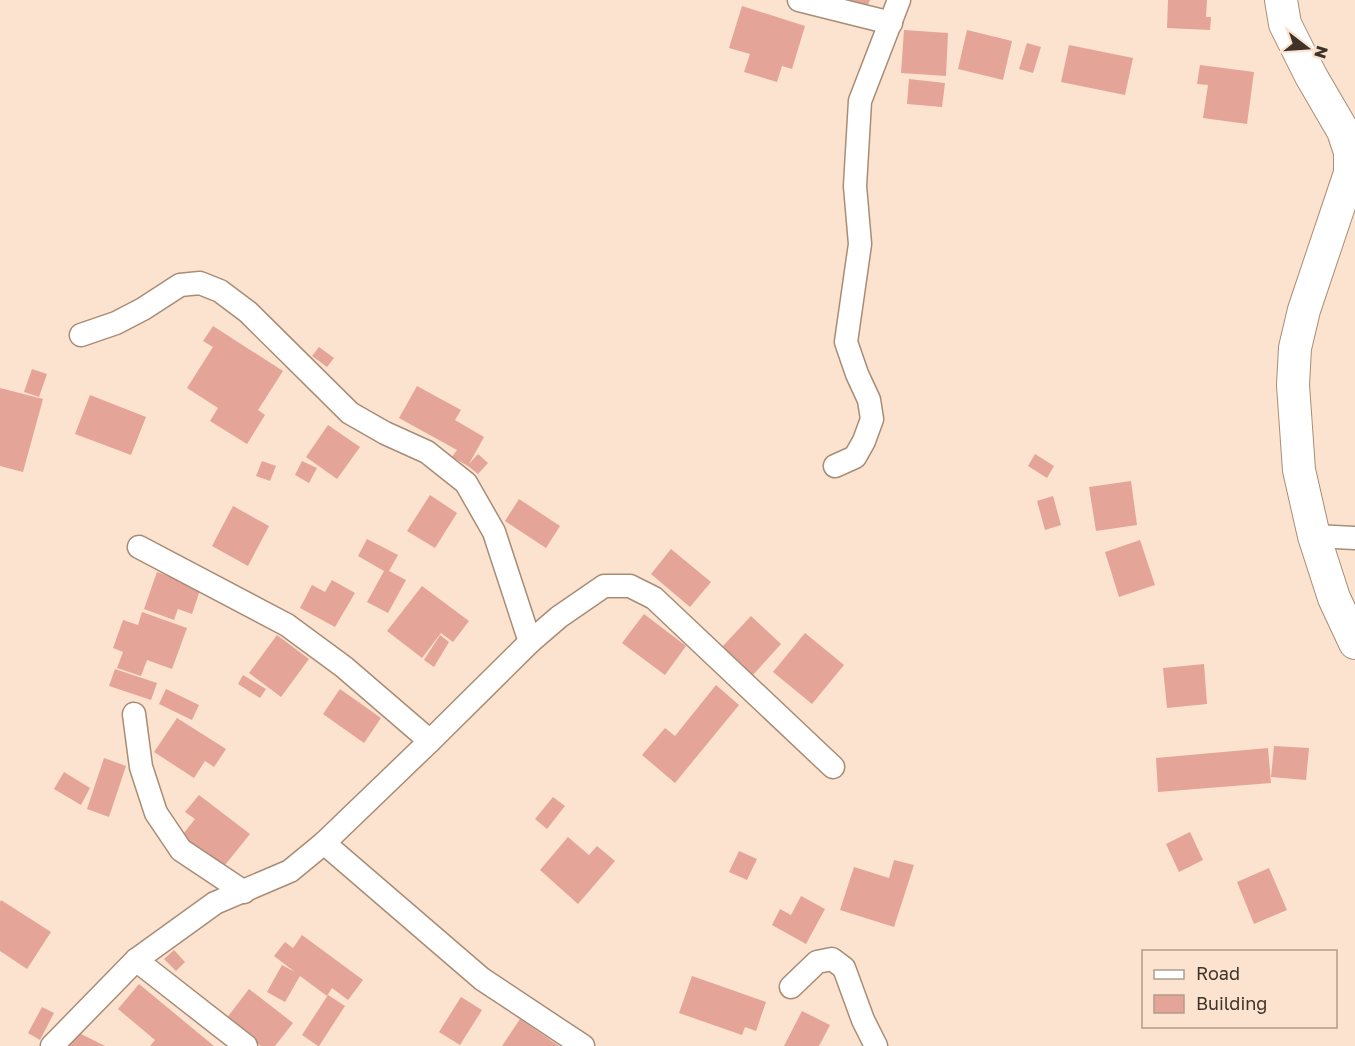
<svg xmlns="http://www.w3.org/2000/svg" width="1355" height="1046" viewBox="0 0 1355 1046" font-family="'Golos Text',sans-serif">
  <rect width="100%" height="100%" fill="#fce3cf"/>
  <!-- building -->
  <g fill="#e5a498">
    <path d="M849,0H870L867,7Z"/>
    <path d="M1168,0H1207L1206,17H1211L1210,30L1167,28Z"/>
    <path d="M742,6L805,26L792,69L782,66L777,82L744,72L750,54L729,48Z"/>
    <path d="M904,30L948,33L946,76L901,73Z"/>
    <path d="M967,30L1012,41L1003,80L958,69Z"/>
    <path d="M1027,43L1041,47L1033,73L1019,69Z"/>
    <path d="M1069,45L1133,58L1125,95L1061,82Z"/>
    <path d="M1200,65L1254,72L1247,124L1203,118L1208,85L1197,84Z"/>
    <path d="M909,79L945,83L942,107L907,104Z"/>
    <path d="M213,326L283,371L258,410L265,415L247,444L210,421L218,408L187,388L213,347L203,341Z"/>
    <path d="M319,347L334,358L327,367L312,356Z"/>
    <path d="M32,369L47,374L39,397L24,392Z"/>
    <path d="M417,386L461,410L455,420L484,437L469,464L478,454L488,463L478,474L468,466L452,457L457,450L399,418Z"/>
    <path d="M0,388L43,399L23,472L0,466Z"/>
    <path d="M90,395L146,417L131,455L75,434Z"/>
    <path d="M328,425L360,447L337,479L306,457Z"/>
    <path d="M1035,454L1054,466L1047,478L1028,466Z"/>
    <path d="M262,461L276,466L270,481L256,476Z"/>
    <path d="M302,461L317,468L309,483L295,475Z"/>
    <path d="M1131,481L1137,525L1096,531L1089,487Z"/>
    <path d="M430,495L457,513L435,548L407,531Z"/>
    <path d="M1053,496L1061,525L1045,530L1037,501Z"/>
    <path d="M519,499L560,526L546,548L505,521Z"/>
    <path d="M233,506L269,526L248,566L212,546Z"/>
    <path d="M367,539L398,555L389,571L406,580L388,613L367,602L384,571L358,556Z"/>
    <path d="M1140,540L1155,585L1119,597L1105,552Z"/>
    <path d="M671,549L711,582L690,607L651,574Z"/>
    <path d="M157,572L201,587L192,614L178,609L174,620L144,609Z"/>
    <path d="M332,580L355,593L335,627L300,608L312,585L325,592Z"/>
    <path d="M422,586L469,621L453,642L441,633L422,658L387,631Z"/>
    <path d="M142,612L187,628L172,669L147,660L141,676L117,668L123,652L113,648L123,620L138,625Z"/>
    <path d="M644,614L686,646L665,675L622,643Z"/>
    <path d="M751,616L781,644L753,675L722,647Z"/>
    <path d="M805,633L844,665L812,704L773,672Z"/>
    <path d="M277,635L309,659L281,697L249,673Z"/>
    <path d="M440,635L449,642L434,667L424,660Z"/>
    <path d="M1204,664L1207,704L1167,708L1163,668Z"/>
    <path d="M115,669L157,683L151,700L109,686Z"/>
    <path d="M243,675L266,689L260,698L238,684Z"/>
    <path d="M716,685L739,705L675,783L642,755L665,728L675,736Z"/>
    <path d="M166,689L199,705L192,720L159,704Z"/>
    <path d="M340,689L381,718L364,743L323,714Z"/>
    <path d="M177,718L226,749L214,767L205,761L194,778L154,752Z"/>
    <path d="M1274,746L1309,748L1306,780L1271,777Z"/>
    <path d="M1268,748L1271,783L1158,792L1156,758Z"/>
    <path d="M104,758L126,766L109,817L87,809Z"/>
    <path d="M64,772L90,788L81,805L54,789Z"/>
    <path d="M199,795L250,834L221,870L180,838L195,819L185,812Z"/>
    <path d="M553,797L565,806L547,829L535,819Z"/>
    <path d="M1190,832L1203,860L1179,872L1166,844Z"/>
    <path d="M568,837L589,855L597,846L615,861L578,904L540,870Z"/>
    <path d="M739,851L757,859L747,880L729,872Z"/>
    <path d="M894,860L914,865L894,927L840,910L854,867L889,878Z"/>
    <path d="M1269,868L1287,910L1254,924L1237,882Z"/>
    <path d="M801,896L825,909L806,944L772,925L780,909L791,915Z"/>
    <path d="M1,900L51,932L27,969L0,951V902Z"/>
    <path d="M302,935L363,980L348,1000L332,988L327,996L300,976L285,1002L267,992L282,965L295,972L274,956L285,942L293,948Z"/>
    <path d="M174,950L185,962L176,971L164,959Z"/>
    <path d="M692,976L766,1002L756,1031L745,1027L742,1035L679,1013Z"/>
    <path d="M139,984L214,1046H150L155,1040L118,1009Z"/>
    <path d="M249,989L293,1023L275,1046H261L226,1019Z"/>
    <path d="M328,995L345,1006L319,1046H318L302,1035Z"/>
    <path d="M461,997L482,1010L460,1045L439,1032Z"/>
    <path d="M42,1007L54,1013L40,1040L28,1033Z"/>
    <path d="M802,1011L830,1025L819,1046H784Z"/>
    <path d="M520,1019L559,1046H502Z"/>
    <path d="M73,1030L105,1046H65Z"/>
  </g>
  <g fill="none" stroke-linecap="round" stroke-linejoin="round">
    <!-- minor casing -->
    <g stroke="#a98c75" stroke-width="25">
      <g id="minor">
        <path d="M799,0L891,23"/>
        <path d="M81,335L116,323L143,309L180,285L200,283L220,291L248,312L350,413L385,433L427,452L466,483L494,532L530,642"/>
        <path d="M835,466L855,457L864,441L872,419L869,400L857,374L846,342L860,244L855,186L860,101L899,0"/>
        <path d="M1314,536L1355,538"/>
        <path d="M139,547L287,625L344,667L430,741"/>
        <path d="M134,714L141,767L156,813L181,850L244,892"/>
        <path d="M324,843L482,979L583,1046"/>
        <path d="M136,960L246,1046"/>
        <path d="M791,987L817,962L832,959L844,968L863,1020L876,1046"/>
        <path d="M52,1046L136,960L215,903L290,871L324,843L430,741L530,642L559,617L604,586H630L654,598L833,767"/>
      </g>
    </g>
    <!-- secondary casing -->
    <g stroke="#a98c75" stroke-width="34">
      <path id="secondary" d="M1281,0L1285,24L1311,76L1343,131L1350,152V173L1304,310L1295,348L1293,385L1299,470L1314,536L1334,598L1355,643"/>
    </g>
    <!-- minor -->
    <use href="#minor" stroke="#fff" stroke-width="22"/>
    <!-- secondary -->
    <use href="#secondary" stroke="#fff" stroke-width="32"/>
  </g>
  <!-- legend -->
  <rect x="1142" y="950" width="195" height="78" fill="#fce3cf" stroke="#b09d8d" stroke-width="1.5"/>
  <rect x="1154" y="970" width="30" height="9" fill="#ffffff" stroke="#b09d8d" stroke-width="1.5"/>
  <text x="1196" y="980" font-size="18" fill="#3f3329">Road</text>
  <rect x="1154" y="995" width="30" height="18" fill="#e5a498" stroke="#b09d8d" stroke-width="1.5"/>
  <text x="1196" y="1010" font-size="18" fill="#3f3329">Building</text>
  <!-- north arrow -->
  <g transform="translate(1307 48) rotate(107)" stroke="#fce3cf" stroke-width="4.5" paint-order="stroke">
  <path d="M0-4.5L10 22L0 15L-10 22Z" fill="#3f3329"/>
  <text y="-9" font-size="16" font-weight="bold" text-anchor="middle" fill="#3f3329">N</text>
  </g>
</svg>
